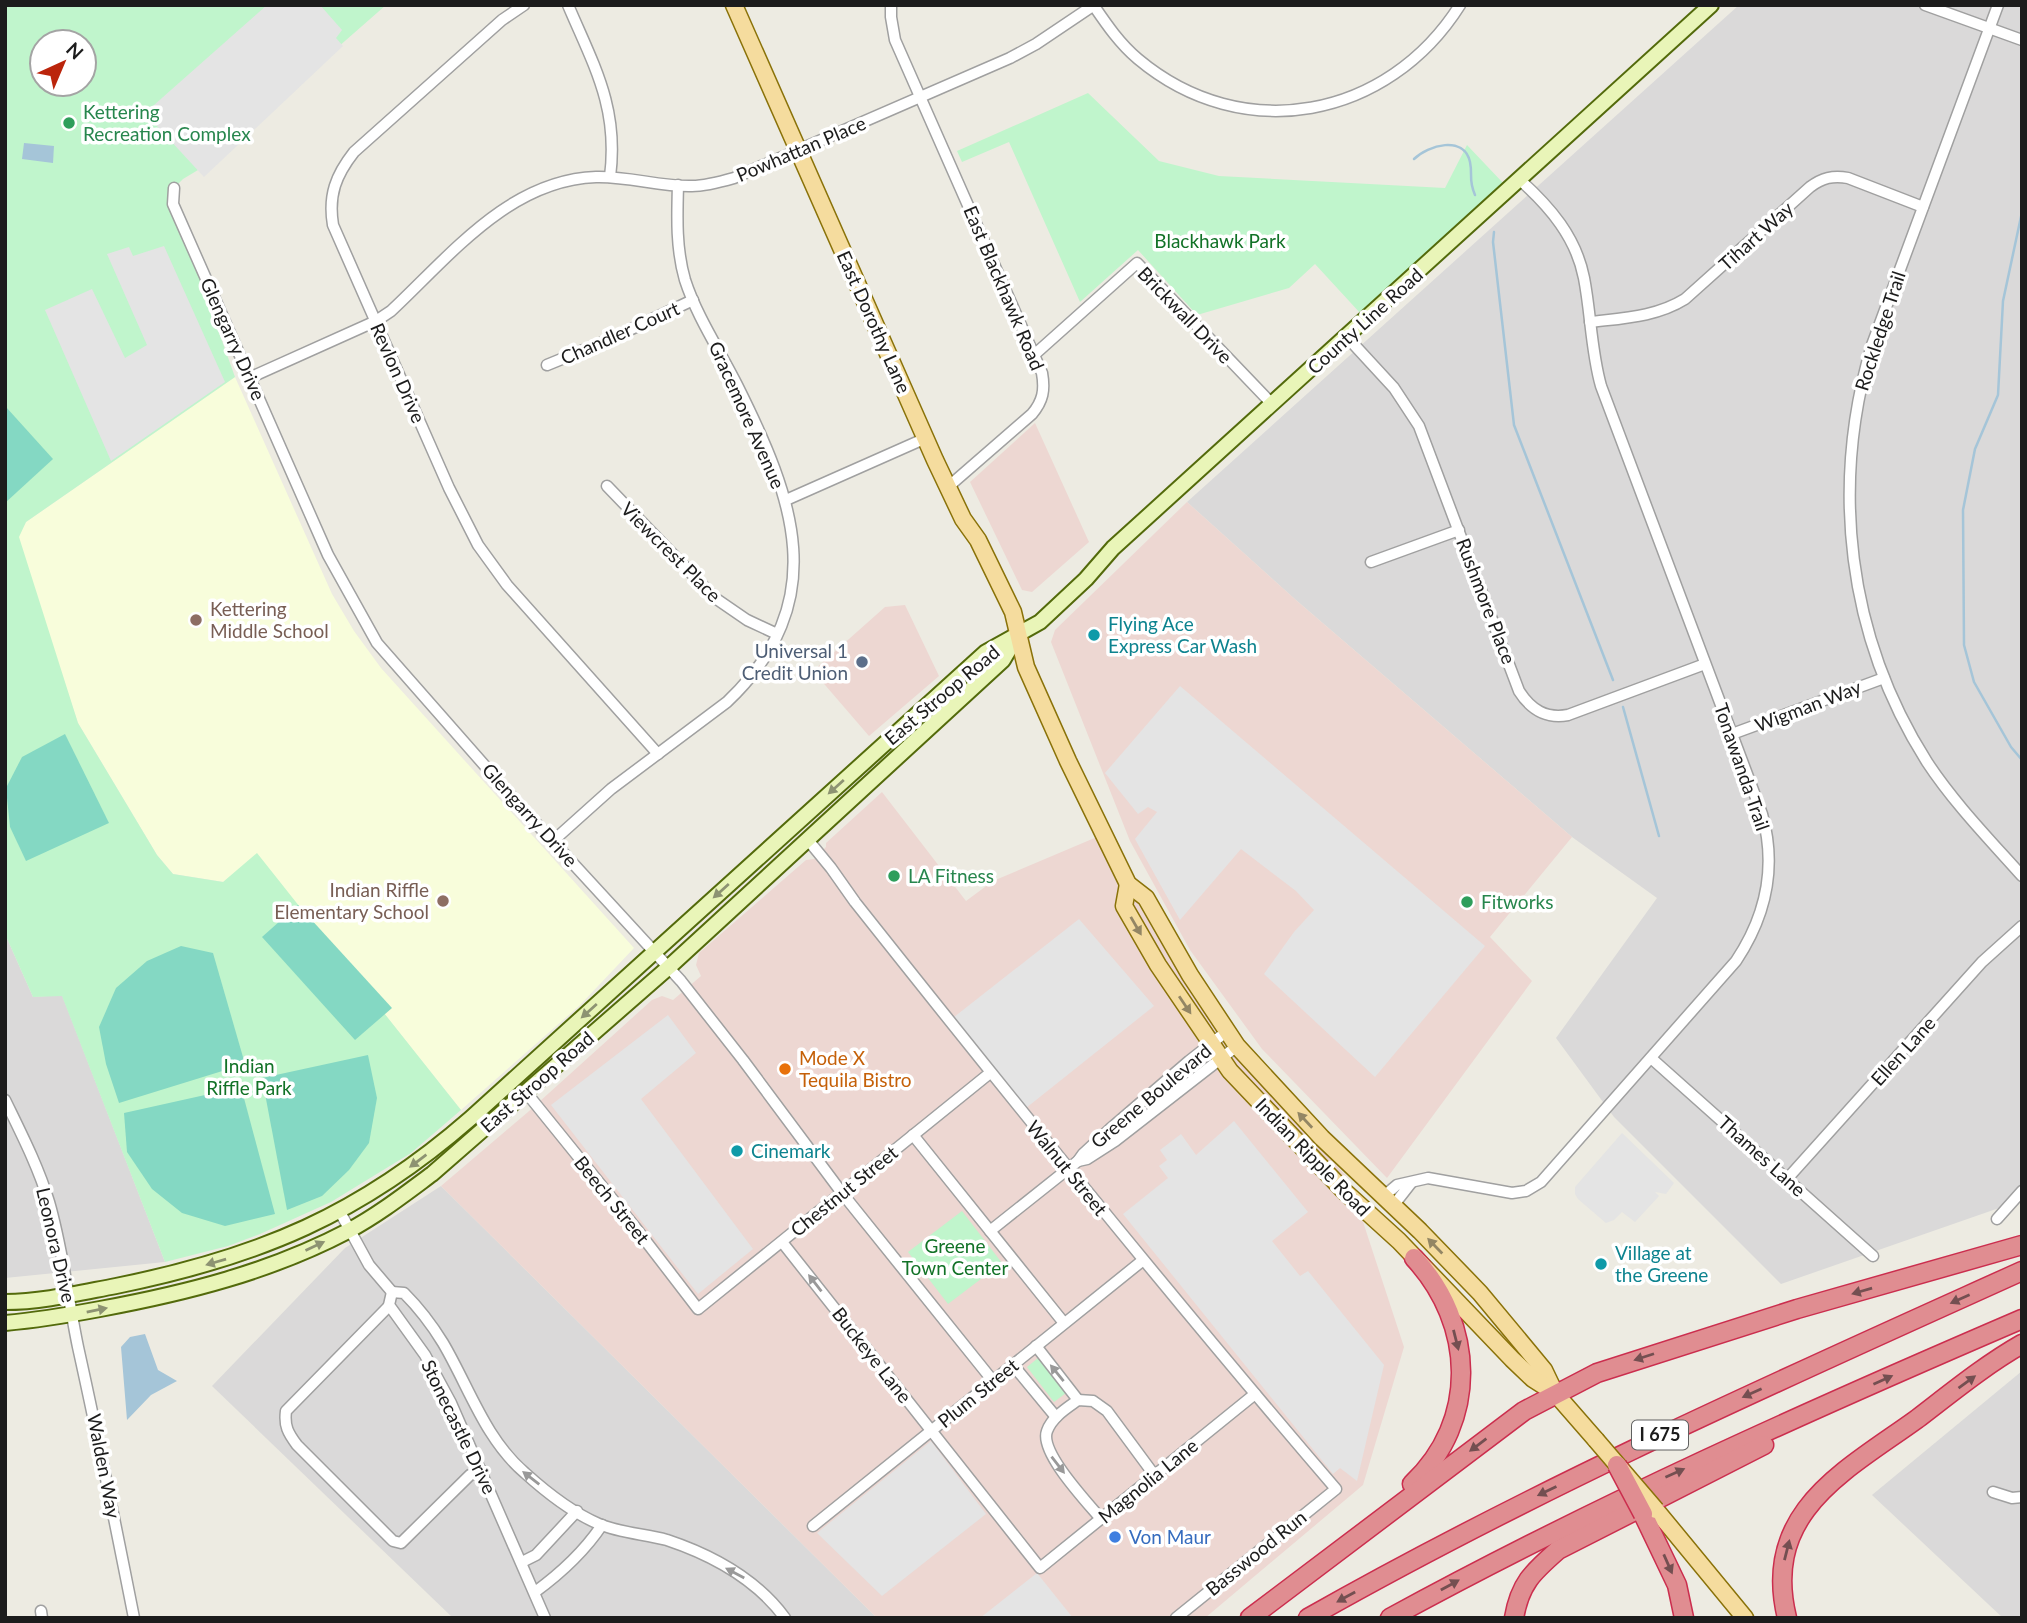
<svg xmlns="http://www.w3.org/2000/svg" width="2027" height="1623" viewBox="0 0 2027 1623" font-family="Lato,sans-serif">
  <rect width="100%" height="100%" fill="#edebe2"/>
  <!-- residential -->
  <g fill="#dad9d9">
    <path d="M1739,5H2022V1200L1781,1284L1614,1117L1556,1038L1657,898L1572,837L1297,601L1187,502Z"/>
    <path d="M5,934L33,997L62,995L165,1262L5,1278Z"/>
    <path d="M441,1186L877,1618H453L212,1386L345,1248Z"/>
    <path d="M2022,1371V1618H2003L1872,1495Z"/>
  </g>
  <!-- commercial -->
  <g fill="#edd7d2">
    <path d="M1035,423L1089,542L1032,592L1022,590L970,482Z"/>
    <path d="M1187,502L1297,601L1572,837L1490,937L1532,981L1387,1178L1262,1049L1190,950L1130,841L1051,642L1055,630Z"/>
    <path d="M905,605L939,676L869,736L813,671L885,607Z"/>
    <path d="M882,792L966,901L993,881L1104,834L1128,885L1156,935L1208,1018L1244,1064L1349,1179L1404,1347L1363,1485L1205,1618H877L441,1186L528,1112L652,1000L662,996L673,1000L701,976L696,965L699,953L806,860L814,859L826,847V843Z"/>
  </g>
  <!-- education -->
  <path fill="#f8fddb" d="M235,377L332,594L354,631L381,668L634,948L580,1005L461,1110L257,854L224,882L173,874L157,855L78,723L40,609L18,537L26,522Z"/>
  <!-- park -->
  <g fill="#c0f5cc" fill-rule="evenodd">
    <path d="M5,5H386L198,170L183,179L174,188L173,204L235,377L26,522L19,537L78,723L157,855L173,874L223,882L257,853L461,1110L411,1153L331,1202L260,1234L228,1246L165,1262L62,996L33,997L5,934ZM42,42H84V84H42Z"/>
    <path d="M1088,93L1159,161L1219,176L1445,188L1467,145L1504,184L1361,314L1315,264L1289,288L1197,315L1138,250L1080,302L1009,142L962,162L957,151Z"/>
    <path d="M962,1211L1002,1263L948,1304L908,1252Z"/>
    <path d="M1038,1358L1066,1393L1054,1402L1027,1367Z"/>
  </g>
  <!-- pitch -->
  <g fill="#84d8c3">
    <path d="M6,407L53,459L5,503V408Z"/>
    <path d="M65,734L109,823L26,861L10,827L6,788L22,757Z"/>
    <path d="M298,905L392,1008L355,1040L262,937Z"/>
    <path d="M181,946L213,953L245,1064L119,1103L106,1064L99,1027L116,988L147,961Z"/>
    <path d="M368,1055L377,1098L369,1143L349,1170L322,1196L287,1210L262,1078Z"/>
    <path d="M241,1087L275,1214L225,1226L182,1213L152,1189L127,1152L124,1113Z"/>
  </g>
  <!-- parking -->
  <g fill="#e4e4e4">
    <path d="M267,5H320L342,30L336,38L343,46L204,177L145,113Z"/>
    <path d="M164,246L225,382L111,461L45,310L92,289L125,358L147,345L107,254L129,247L133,256Z"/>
    <path d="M1180,686L1485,946L1375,1077L1264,974L1294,932L1314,910L1296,891L1241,849L1180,920L1135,839L1157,812L1148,807L1138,814L1105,773Z"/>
    <path d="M1079,919L1154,1006L1021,1112L949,1021Z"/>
    <path d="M668,1015L696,1053L641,1099L753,1249L698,1294L551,1105Z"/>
    <path d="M1234,1121L1308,1212L1272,1241L1300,1276L1308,1271L1384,1365L1357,1481L1340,1468L1333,1474L1123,1214L1168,1178L1159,1166L1167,1160L1160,1150L1181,1134L1196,1155Z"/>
    <path d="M1622,1133L1674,1183L1666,1194L1655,1192L1659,1196L1635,1222L1622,1212L1614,1220L1606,1223L1578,1199L1575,1194V1187Z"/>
    <path d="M931,1441L986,1514L882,1596L817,1533Z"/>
    <path d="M1037,1573L1073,1618H980Z"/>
  </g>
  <!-- water -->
  <g fill="#a5c5d8">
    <path d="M24,143L54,146L53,163L22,159Z"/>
    <path d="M145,1334L158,1370L177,1381L151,1395L127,1420L121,1347L130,1337Z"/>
  </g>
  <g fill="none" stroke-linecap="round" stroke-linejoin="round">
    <!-- stream -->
    <g stroke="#a5c5d8" stroke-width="2.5">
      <path d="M1414,159C1428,145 1464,135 1470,162C1473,176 1468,179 1475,195"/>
      <path d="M2022,212L2003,301L1998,395L1975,449L1963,510L1964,645L1974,682L2011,747L2022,760"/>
      <path d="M1494,232L1493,242L1514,425L1613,680"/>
      <path d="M1623,707L1659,836"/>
    </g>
    <!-- minor casing -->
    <g stroke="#a0a0a0" stroke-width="13">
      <g id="minor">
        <path d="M524,5L502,20L354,152C336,175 328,195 333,225L449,488L478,545L507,585L658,754"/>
        <path d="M568,5C594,66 619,108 610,177"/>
        <path d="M891,5V17L895,40L1042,373C1045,390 1043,401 1032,414L948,487"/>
        <path d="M1925,5L2022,40"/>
        <path d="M1998,5L1872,345C1830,486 1847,636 1927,762C1954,803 1989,839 2022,876"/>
        <path d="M1094,6C1107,25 1120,44 1138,59C1243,147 1388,119 1460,5"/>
        <path d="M174,188L173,204L328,555L377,643L522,808L681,981L743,1060L842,1193L993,1381"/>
        <path d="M1590,322C1623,318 1656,317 1685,299L1810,187C1822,178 1833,175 1848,178L1923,207"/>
        <path d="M1347,337L1394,388L1419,426L1519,691C1531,710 1546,719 1568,715L1705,664"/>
        <path d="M1034,355L1137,263L1272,404"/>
        <path d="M547,365L608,340L693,300"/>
        <path d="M249,378L376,321L391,311C450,256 509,180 596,177C629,176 660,187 692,186C706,186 720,182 734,178L1010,58L1036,44L1094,5"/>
        <path d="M607,486L715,598L747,620L777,634"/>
        <path d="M786,500L926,438"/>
        <path d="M1371,562L1459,530"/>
        <path d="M1732,734L1884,678"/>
        <path d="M808,840L831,868L855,902C1012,1100 1171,1297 1336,1489L1176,1618"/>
        <path d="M553,841L611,789L727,702C833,601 794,499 737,385C720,351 697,317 685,280C676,249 677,218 678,185"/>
        <path d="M1651,1058L1873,1256"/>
        <path d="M525,1091L635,1227L698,1309L990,1073"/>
        <path d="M5,1100C21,1133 38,1166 49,1202C63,1250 68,1299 78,1347C98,1437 116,1527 134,1618"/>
        <path d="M913,1135L1064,1323"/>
        <path d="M1078,1161L1087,1159L1115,1141L1237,1046"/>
        <path d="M1787,1179L1982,962L2022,926"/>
        <path d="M1384,1196L1397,1185L1428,1178L1512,1193L1526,1191L1541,1182L1736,961C1766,916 1777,867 1762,814L1601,386C1591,351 1591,314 1584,278C1576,237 1550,207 1520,180"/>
        <path d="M1393,1206L1411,1183"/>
        <path d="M340,1212L369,1265L392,1292"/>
        <path d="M1997,1219L2022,1191"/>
        <path d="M990,1231L1078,1161L1083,1154L1110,1129L1189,1061L1226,1032"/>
        <path d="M782,1242L1040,1568L1255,1394"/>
        <path d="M392,1292L404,1293C419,1308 432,1325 443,1343C469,1387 485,1439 525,1473C546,1492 573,1513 599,1524C620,1533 645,1534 667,1540C712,1555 757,1580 785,1618"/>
        <path d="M392,1292L389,1305L425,1355L451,1403L545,1618"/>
        <path d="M389,1306L286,1411C284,1426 288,1433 297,1445L393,1541L401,1543L470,1475L481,1470"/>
        <path d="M1036,1346L1078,1400"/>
        <path d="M1013,1365L1056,1417"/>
        <path d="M1993,1492L2012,1498L2022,1497"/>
        <path d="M1101,1519C1087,1502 1039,1452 1047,1431C1052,1417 1067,1408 1078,1400L1093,1401L1107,1411L1155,1476"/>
        <path d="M813,1526L1142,1261"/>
        <path d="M522,1562L536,1555L577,1511"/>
        <path d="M535,1592C561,1573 584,1552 602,1525"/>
        <path d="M41,1611L42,1618"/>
      </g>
    </g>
    <!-- secondary casing -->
    <g stroke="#536a0b" stroke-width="18">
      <g id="secondary">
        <path d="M5,1302C42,1302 79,1293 116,1286C259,1257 360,1215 471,1118L986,652L1040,622L1086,579L1113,548L1711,5"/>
        <path d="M5,1323C38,1320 68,1315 100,1309C186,1293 270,1272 348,1231C378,1215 405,1194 432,1174L669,967L1003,660L1017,636"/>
      </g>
    </g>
    <!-- primary casing -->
    <g stroke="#8a7209" stroke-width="19">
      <g id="primary">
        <path d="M734,5L935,460L963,519L978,540L1013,612L1026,667L1068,761L1128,884L1146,898L1190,975L1237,1046L1322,1138L1420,1231L1480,1293L1544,1370L1555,1393"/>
        <path d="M1128,884L1124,906L1158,965L1230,1071L1344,1191L1399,1241L1512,1359L1533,1379L1555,1393L1596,1440"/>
        <path d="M1656,1510L1745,1618"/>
      </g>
    </g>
    <!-- motorway casing -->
    <g stroke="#cb2e4e" stroke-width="21">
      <g id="motorway">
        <path d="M1412,1484C1479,1421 1475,1324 1414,1258"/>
        <path d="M1643,1514L1677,1585L1684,1618"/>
        <path d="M1250,1618L1524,1411L1597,1373L1797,1309L2022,1245"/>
        <path d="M1308,1618C1539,1487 1781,1380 2022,1271"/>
        <path d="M1390,1618C1595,1506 1808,1411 2022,1319"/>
        <path d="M1514,1618C1520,1583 1533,1572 1558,1550L1764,1445"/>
        <path d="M1787,1618C1761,1512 1845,1471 1917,1419C1951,1393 1985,1365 2022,1344"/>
      </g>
    </g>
    <!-- minor -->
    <use href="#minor" stroke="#fff" stroke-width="10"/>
    <!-- secondary -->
    <use href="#secondary" stroke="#e9f5b8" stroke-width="14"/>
    <!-- primary -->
    <use href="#primary" stroke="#f5dc9e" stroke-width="16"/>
    <!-- motorway -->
    <use href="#motorway" stroke="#e08d91" stroke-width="18"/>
    <!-- primary-bridge casing -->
    <g stroke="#8a7209" stroke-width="19" stroke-linecap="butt">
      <path id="primary-bridge" d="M1596,1440L1656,1510"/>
    </g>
    <!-- motorway-bridge casing -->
    <g stroke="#cb2e4e" stroke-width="21" stroke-linecap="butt">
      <path id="motorway-bridge" d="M1617,1465L1643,1514"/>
    </g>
    <!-- primary-bridge -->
    <use href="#primary-bridge" stroke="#f5dc9e" stroke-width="16"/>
    <!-- motorway-bridge -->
    <use href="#motorway-bridge" stroke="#e08d91" stroke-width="18"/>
  </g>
  <!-- one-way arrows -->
  <defs><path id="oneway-solid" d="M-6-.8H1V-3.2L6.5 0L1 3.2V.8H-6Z" transform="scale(1.75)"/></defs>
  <g fill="#8d9372">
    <use href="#oneway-solid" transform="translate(836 787) rotate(138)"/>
    <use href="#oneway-solid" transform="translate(721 891) rotate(138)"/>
    <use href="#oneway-solid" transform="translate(589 1011) rotate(138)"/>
    <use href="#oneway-solid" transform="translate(418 1161) rotate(143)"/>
    <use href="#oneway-solid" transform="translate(315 1246) rotate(-25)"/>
    <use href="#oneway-solid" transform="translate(216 1262) rotate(164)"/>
    <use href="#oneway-solid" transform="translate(97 1310) rotate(-11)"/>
  </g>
  <g fill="#938664">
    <use href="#oneway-solid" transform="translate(1136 926) rotate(60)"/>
    <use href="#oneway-solid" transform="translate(1185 1005) rotate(56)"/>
    <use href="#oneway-solid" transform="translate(1305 1120) rotate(-133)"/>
    <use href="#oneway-solid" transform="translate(1435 1246) rotate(-134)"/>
  </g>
  <g fill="#999">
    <use href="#oneway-solid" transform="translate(815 1283) rotate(-128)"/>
    <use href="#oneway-solid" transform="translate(1057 1373) rotate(-129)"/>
    <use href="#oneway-solid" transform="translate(1058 1465) rotate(52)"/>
    <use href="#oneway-solid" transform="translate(531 1478) rotate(-142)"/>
    <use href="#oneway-solid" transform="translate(735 1573) rotate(-152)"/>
  </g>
  <g fill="#744f51">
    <use href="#oneway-solid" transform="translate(1862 1291) rotate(164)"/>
    <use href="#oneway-solid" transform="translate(1960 1299) rotate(156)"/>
    <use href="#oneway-solid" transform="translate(1456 1340) rotate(76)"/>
    <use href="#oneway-solid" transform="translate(1644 1357) rotate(162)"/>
    <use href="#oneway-solid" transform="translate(1883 1380) rotate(-24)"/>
    <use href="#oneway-solid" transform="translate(1967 1382) rotate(-36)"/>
    <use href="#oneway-solid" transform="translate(1752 1393) rotate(156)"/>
    <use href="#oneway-solid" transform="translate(1478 1445) rotate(143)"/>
    <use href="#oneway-solid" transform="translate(1675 1473) rotate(-24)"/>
    <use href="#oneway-solid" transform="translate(1547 1491) rotate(154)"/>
    <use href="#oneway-solid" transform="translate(1787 1550) rotate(-76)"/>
    <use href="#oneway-solid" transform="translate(1668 1564) rotate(66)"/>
    <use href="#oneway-solid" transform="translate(1450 1585) rotate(-29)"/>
    <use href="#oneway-solid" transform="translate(1346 1597) rotate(151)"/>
  </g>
  <!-- markers -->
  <g fill="#2e9e5b" stroke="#fff" stroke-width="2.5">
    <circle cx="69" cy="123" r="7"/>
    <circle cx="894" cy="876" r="7"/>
    <circle cx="1467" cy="902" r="7"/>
  </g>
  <g fill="#8d6e63" stroke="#fff" stroke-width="2.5">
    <circle cx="196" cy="620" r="7"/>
    <circle cx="443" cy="901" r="7"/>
  </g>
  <g fill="#0f9aa8" stroke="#fff" stroke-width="2.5">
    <circle cx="1094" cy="635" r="7"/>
    <circle cx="737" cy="1151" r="7"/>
    <circle cx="1601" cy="1264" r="7"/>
  </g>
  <circle fill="#5c6f8a" stroke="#fff" stroke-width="2.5" cx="862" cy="662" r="7"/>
  <circle fill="#e8710a" stroke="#fff" stroke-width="2.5" cx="785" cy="1069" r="7"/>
  <circle fill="#3f7fe0" stroke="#fff" stroke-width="2.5" cx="1115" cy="1537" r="7"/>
  <g text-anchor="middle" stroke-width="7" stroke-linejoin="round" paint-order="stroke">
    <!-- shield labels -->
    <rect fill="#fff" stroke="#606060" stroke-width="2" x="1632" y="1420.5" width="56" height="29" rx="5"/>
    <g font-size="18" font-weight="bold" fill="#1c1c1c">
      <text x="1660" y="1441">I 675</text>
    </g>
    <!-- leisure labels -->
    <g font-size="19" fill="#27864d" stroke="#fff" text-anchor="start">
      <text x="83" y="119">Kettering<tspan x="83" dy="22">Recreation Complex</tspan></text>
      <text x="908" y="883">LA Fitness</text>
      <text x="1481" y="909">Fitworks</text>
    </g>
    <!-- street labels -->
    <g font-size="19" fill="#1c1c1c" stroke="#fff">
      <text transform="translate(801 149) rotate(-23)" y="7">Powhattan Place</text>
      <text transform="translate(1756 236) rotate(-42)" y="7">Tihart Way</text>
      <text transform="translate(1004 288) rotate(67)" y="7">East Blackhawk Road</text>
      <text transform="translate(1185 315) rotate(46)" y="7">Brickwall Drive</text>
      <text transform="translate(1365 321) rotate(-42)" y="7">County Line Road</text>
      <text transform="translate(874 322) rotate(66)" y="7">East Dorothy Lane</text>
      <text transform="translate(1880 331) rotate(-72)" y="7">Rockledge Trail</text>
      <text transform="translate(620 333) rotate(-24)" y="7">Chandler Court</text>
      <text transform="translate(233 339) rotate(66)" y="7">Glengarry Drive</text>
      <text transform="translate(398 373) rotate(66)" y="7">Revlon Drive</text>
      <text transform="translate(747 415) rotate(66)" y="7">Gracemore Avenue</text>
      <text transform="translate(671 552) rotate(45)" y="7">Viewcrest Place</text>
      <text transform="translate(1486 601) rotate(69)" y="7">Rushmore Place</text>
      <text transform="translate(942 695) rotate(-40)" y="7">East Stroop Road</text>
      <text transform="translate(1808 706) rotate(-21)" y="7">Wigman Way</text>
      <text transform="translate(1742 767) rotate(71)" y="7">Tonawanda Trail</text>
      <text transform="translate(530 815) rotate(48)" y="7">Glengarry Drive</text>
      <text transform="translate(1903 1051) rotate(-48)" y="7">Ellen Lane</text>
      <text transform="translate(537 1082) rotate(-41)" y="7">East Stroop Road</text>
      <text transform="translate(1151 1096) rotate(-40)" y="7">Greene Boulevard</text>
      <text transform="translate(1762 1156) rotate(42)" y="7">Thames Lane</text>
      <text transform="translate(1313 1157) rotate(46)" y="7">Indian Ripple Road</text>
      <text transform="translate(1067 1168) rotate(51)" y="7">Walnut Street</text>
      <text transform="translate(844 1191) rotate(-39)" y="7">Chestnut Street</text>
      <text transform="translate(612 1200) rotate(51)" y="7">Beech Street</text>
      <text transform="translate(56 1245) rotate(77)" y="7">Leonora Drive</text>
      <text transform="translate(872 1355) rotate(52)" y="7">Buckeye Lane</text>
      <text transform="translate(978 1393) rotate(-39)" y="7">Plum Street</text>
      <text transform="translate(459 1427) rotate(64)" y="7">Stonecastle Drive</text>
      <text transform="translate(104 1466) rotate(79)" y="7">Walden Way</text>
      <text transform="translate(1148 1481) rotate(-39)" y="7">Magnolia Lane</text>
      <text transform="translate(1256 1553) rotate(-39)" y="7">Basswood Run</text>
    </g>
    <!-- park labels -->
    <g font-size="19" fill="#127227" stroke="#fff">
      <text x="1220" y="248">Blackhawk Park</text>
      <text x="249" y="1073">Indian<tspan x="249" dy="22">Riffle Park</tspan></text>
      <text x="955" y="1253">Greene<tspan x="955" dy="22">Town Center</tspan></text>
    </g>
    <!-- education labels -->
    <g font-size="19" fill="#785e54" stroke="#fff" text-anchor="start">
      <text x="210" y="616">Kettering<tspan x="210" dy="22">Middle School</tspan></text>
      <text x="429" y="897" text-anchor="end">Indian Riffle<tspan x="429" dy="22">Elementary School</tspan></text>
    </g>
    <!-- culture labels -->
    <g font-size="19" fill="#0d838f" stroke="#fff" text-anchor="start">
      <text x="1108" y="631">Flying Ace<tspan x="1108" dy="22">Express Car Wash</tspan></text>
      <text x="751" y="1158">Cinemark</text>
      <text x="1615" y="1260">Village at<tspan x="1615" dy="22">the Greene</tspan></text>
    </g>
    <!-- service labels -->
    <g font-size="19" fill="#4e5e75" stroke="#fff" text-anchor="end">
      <text x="848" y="658">Universal 1<tspan x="848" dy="22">Credit Union</tspan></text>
    </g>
    <!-- food labels -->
    <g font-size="19" fill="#c56008" stroke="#fff" text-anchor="start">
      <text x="799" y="1065">Mode X<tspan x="799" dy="22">Tequila Bistro</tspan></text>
    </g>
    <!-- shop labels -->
    <g font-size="19" fill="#366cbe" stroke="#fff" text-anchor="start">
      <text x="1129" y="1544">Von Maur</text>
    </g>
  </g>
  <!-- border -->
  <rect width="2027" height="1623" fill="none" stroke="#1c1c1c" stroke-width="14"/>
  <!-- north arrow -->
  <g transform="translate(63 63) rotate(44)"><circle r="33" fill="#ffffff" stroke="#a4a4a4" stroke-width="2"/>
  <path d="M0-5L12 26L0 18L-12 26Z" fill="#bb250c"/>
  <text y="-10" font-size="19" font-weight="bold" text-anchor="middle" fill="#1c1c1c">N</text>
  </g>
</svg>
